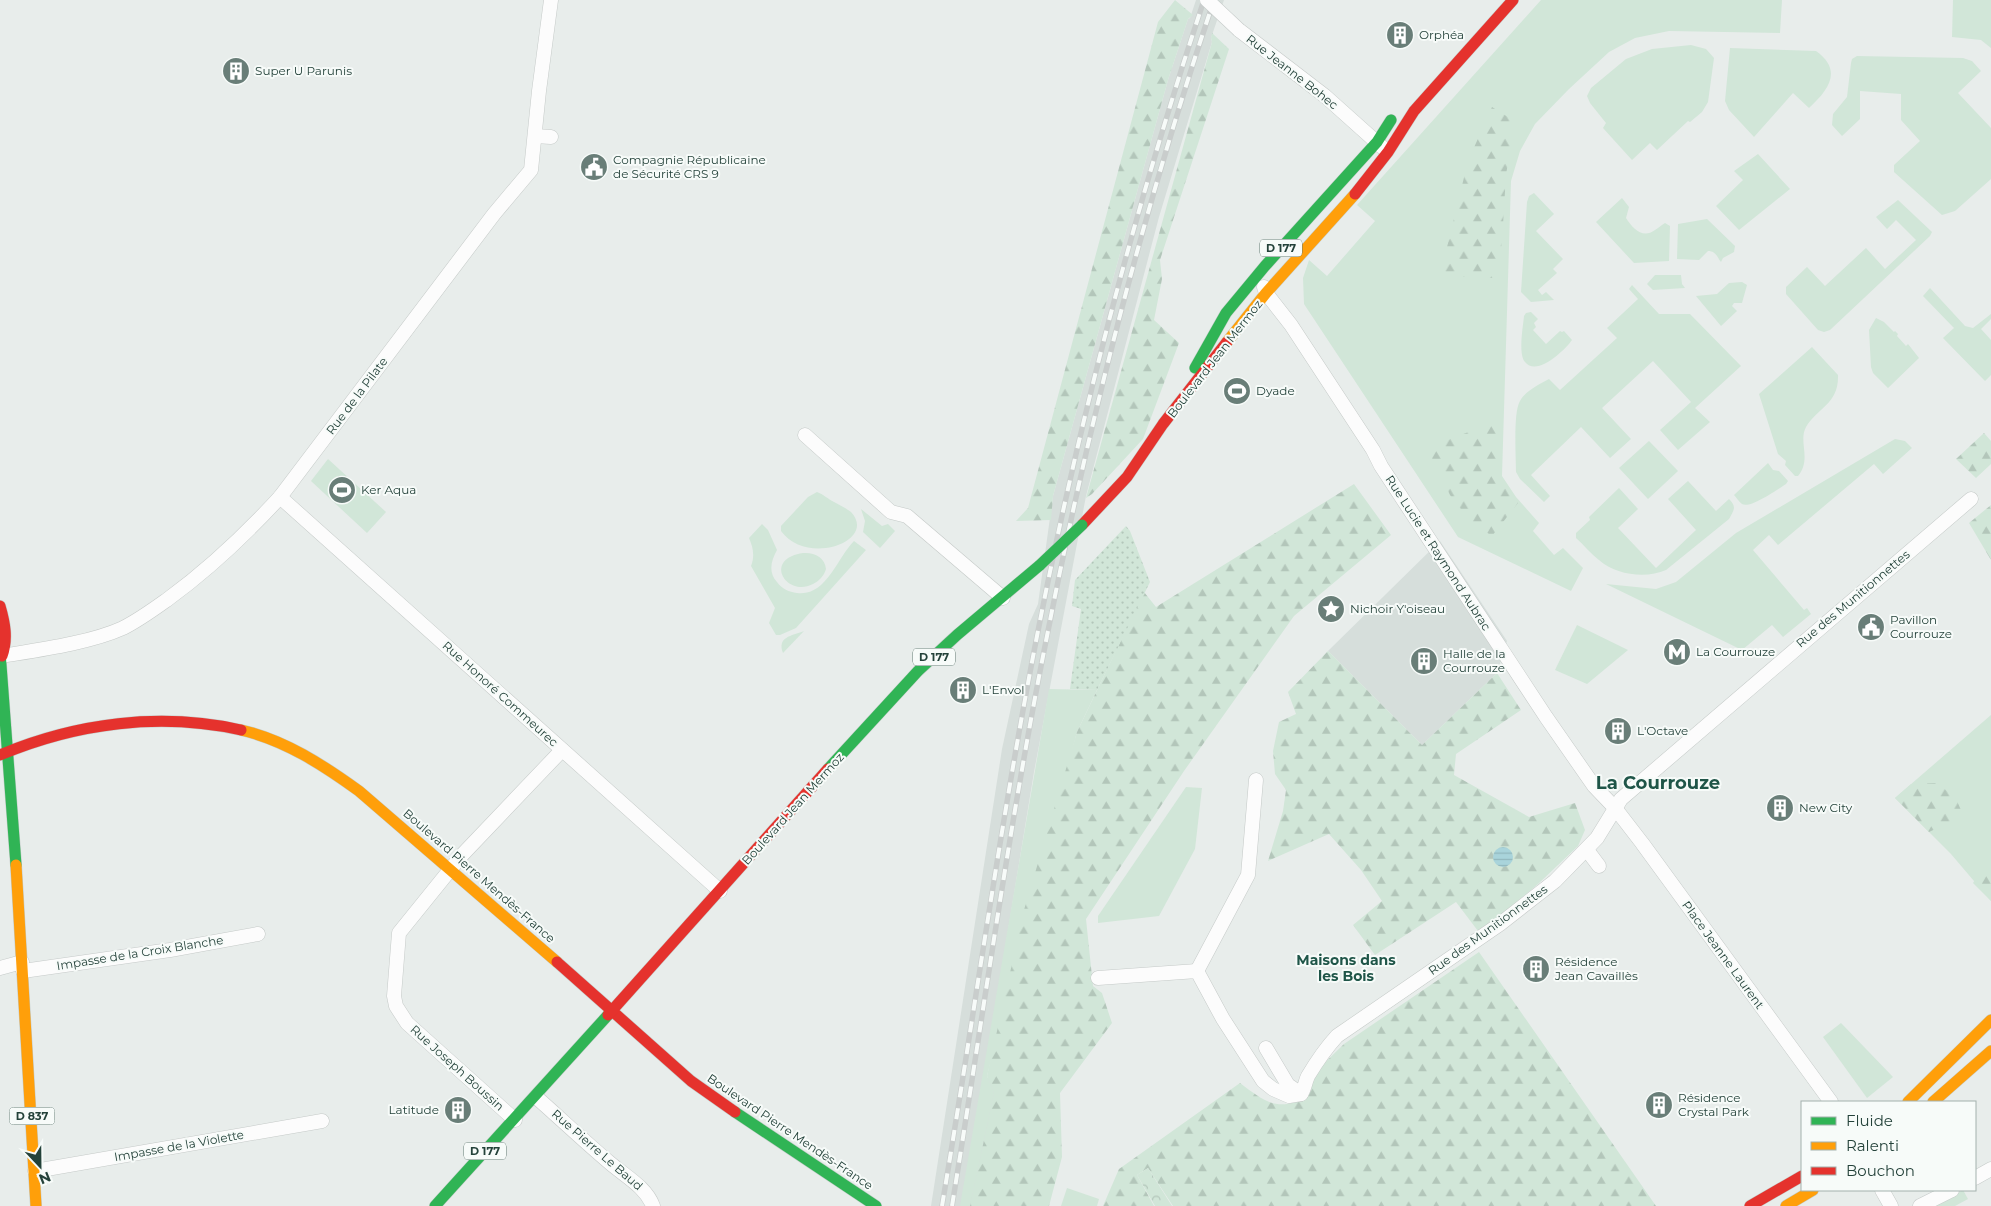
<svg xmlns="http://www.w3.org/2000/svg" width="1991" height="1206" viewBox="0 0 1991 1206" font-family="Montserrat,sans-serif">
  <defs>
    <pattern id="forest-firs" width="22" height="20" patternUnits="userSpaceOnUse" patternTransform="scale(1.25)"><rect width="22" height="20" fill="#d1e6d8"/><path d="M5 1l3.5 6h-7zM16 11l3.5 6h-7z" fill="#b3c6ba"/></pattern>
    <pattern id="park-crowns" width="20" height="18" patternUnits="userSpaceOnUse" patternTransform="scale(1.25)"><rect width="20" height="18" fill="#d1e6d8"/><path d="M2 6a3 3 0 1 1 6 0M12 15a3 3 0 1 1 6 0" fill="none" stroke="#b3c6ba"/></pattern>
    <pattern id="garden-dots" width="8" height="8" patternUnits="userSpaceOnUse" patternTransform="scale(1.25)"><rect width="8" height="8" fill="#d1e6d8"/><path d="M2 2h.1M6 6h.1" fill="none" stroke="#b3c6ba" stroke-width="1.8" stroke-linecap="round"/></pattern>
    <pattern id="water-rules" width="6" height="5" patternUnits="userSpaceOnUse" patternTransform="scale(1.25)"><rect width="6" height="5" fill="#a9d4db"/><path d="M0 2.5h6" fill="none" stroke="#91b7bd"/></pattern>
  </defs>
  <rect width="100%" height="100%" fill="#e8edeb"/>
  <!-- built -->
  <g fill="#d6dedb">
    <path d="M1196,0H1224L1211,38L1212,42L1159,217L1086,496L1034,772L984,1077L1060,1093L995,1206H931L1002,749L1029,624L1038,604L1053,496L1168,80L1188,19L1190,18Z"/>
    <path d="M1440,541L1507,641L1497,673L1422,745L1328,651Z"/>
  </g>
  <!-- grass -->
  <g fill="#d1e6d8">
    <path d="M1541,0H1782L1780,33L1669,31L1635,38L1609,52L1569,89L1535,124L1520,151L1511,181L1502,476L1516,497L1539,523L1533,531L1554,555L1563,548L1583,568L1571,591L1458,537L1304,304L1303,278L1309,260L1327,276L1375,221L1357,205Z"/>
    <path d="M1953,0H1991V48L1981,40L1952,37Z"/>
    <path d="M1691,45L1706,49L1714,58L1708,102L1702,112L1690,122L1688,121L1657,150L1650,143L1632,160L1603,128L1606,123L1590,103L1587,96L1591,88L1626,59L1652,49Z"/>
    <path d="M1730,48L1816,51C1843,70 1829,90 1809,108L1793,93L1754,137L1729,110L1725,101Z"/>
    <path d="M1857,56L1963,58L1972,61L1981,71L1958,93L1991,128V179L1955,211L1942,215L1894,172V165L1920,141L1901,120V94L1860,91V119L1842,136L1832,125L1833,114L1847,97L1851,63L1852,59Z"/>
    <path d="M1758,154L1790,189L1739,230L1716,206L1743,180L1734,171Z"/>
    <path d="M1534,193L1554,214L1536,231L1563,259L1553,269L1557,273L1538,290L1542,295L1546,292L1554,300L1531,302L1521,292L1527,202L1529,196Z"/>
    <path d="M1622,198L1629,207L1626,218C1633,229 1643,239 1655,230C1659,228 1661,225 1665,223L1670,226L1669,261L1634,263L1596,222Z"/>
    <path d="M1898,200L1932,232L1930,236L1830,330L1824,332L1818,330L1786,294V287L1807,267L1825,286L1866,248L1885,269L1916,240L1896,220L1887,229L1876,217Z"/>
    <path d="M1707,219L1735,246L1734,252L1723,258L1721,262C1717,257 1716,251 1708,251L1699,260L1677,259L1678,224Z"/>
    <path d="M1655,275H1681L1682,284L1685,288L1653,290L1647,284Z"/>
    <path d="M1742,282L1747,285L1742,303H1734L1732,306L1737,311L1721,326L1696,296L1717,294L1729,283Z"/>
    <path d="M1632,285L1659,314H1690L1741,366L1695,408L1710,422L1678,450L1660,430L1691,402L1653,361L1602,408L1631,439L1610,458L1581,427L1531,475L1550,496L1544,502L1520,479L1516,472C1516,457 1513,412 1520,401C1525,391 1540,384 1549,379L1560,390L1617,338L1607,328L1638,299L1629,289Z"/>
    <path d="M1930,288L1965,326L1973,328L1991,314V319L1981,329L1991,340V375L1985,381L1943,338L1954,328L1923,296Z"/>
    <path d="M1531,312L1538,319L1534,323L1536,327L1533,330L1546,344L1560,331L1562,332L1564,331L1572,340C1565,350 1537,377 1525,362C1518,354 1523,327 1524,316L1526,313Z"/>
    <path d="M1876,318L1884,322L1894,332L1895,331L1898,334L1897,336L1906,346L1908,344L1919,358L1888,388L1873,373L1871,367L1869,330Z"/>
    <path d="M1812,347L1838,375C1839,404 1817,408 1806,427C1798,442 1812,459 1798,476H1795L1785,465L1786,461L1778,454L1759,394Z"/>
    <path d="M1895,439L1905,441L1912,448L1883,474L1874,464L1778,545L1769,535L1753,550L1804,610L1807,608L1811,614L1783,637L1772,625L1742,650L1606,584L1656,589L1676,582L1736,533Z"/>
    <path d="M1649,441L1678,471L1648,499L1619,468Z"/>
    <path d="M328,459L386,512L367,533L311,481Z"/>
    <path d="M1768,463L1773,470L1779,471L1788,481L1786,484C1778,489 1750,509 1742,504C1739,502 1736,497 1734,495Z"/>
    <path d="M1688,481L1716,511L1729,499C1737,507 1734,510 1729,519L1666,570C1646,579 1616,575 1599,560C1591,554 1584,545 1576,538V533L1590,520L1589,517L1619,488L1638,509L1618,528L1656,568L1696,530L1668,499Z"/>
    <path d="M817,492C823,494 828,499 834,502C839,505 846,508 851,512C878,541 807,567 781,531V526L808,497Z"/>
    <path d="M861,509L882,526L888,524L895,531L880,548L863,532L865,521Z"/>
    <path d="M762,524L768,530L777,550C771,561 768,572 777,582C782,589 789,592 797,593C826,597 837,558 854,541L866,550L796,628L780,635H776L769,623L775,608L751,566C755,556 753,547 749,538Z"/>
    <path d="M803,553C814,552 825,557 826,569C824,576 819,581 813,584C787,598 762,559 803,553Z"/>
    <path d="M1577,625L1628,650L1587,684L1555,670Z"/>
    <path d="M804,631L783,653C777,637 791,636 804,631Z"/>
    <path d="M1049,689L1097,690L1077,732L987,1076L994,1093L970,1206H960Z"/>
    <path d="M1991,715V901L1951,854L1895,798Z"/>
    <path d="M1186,787L1202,788L1195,849L1159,916L1098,923V916Z"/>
    <path d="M1841,1023L1893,1077L1867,1098L1823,1037Z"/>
    <path d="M1067,1188L1099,1199L1097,1206H1061Z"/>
    <path d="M1963,1190L1968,1199L1955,1206H1933Z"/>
  </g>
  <!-- forest -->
  <g fill="url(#forest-firs)">
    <path d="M1175,0L1193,15L1188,19L1168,80L1053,496L1051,520L1016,521L1028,508L1158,22Z"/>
    <path d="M1212,33L1229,49L1160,260L1162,279L1154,320L1179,343L1143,439L1092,494L1086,498L1212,42L1211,38Z"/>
    <path d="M1492,107L1516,122L1506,174L1502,242L1496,278L1440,276L1468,161Z"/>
    <path d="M1497,421L1498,478L1518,503L1492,536L1471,522L1450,495L1427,448Z"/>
    <path d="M1984,433L1991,441V464L1976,478L1956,459Z"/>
    <path d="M1354,484L1391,535L1294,616L1184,771L1086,919L1093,986L1102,993L1112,1023L1060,1093L1062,1157L1049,1206H970L994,1093L987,1076L1024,910L1077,732L1144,592L1156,607Z"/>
    <path d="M1991,505V560L1969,523Z"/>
    <path d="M1328,651L1422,745L1497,673L1521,710L1456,754L1454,775L1529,817L1575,803L1585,830L1578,846L1538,884L1510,908L1478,931L1456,902L1375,955L1353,925L1382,901L1361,870L1329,834L1268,861L1283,811L1286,790L1275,774L1273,751L1279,722L1296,714L1288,692Z"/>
    <path d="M1938,783L1956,799L1961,810L1957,819L1929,832L1895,798L1911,784Z"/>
    <path d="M1991,860V901L1973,883L1985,863Z"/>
    <path d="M1479,952L1656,1206H1173L1148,1168L1137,1175L1154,1206H1103L1119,1169L1240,1083C1264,1101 1276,1112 1306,1098L1309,1078L1344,1044Z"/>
  </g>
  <!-- park -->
  <path fill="url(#park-crowns)" d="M1148,1168L1172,1206H1155L1137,1175Z"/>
  <!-- garden -->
  <path fill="url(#garden-dots)" d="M1126,526L1130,531L1150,582L1097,690L1070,689L1081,609L1072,606L1075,580Z"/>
  <!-- water -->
  <circle fill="url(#water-rules)" cx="1503" cy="857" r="10"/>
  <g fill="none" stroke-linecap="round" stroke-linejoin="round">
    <!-- street casing -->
    <g stroke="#c5cac8" stroke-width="15">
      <g id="street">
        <path d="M1239,30L1325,96L1382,147"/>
        <path d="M535,136L551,137"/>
        <path d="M1264,287L1266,293L1291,325L1373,450L1381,466L1546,717L1594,786L1615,808L1642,843L1831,1102"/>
        <path d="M805,435L891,512L907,516L1003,598"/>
        <path d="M280,497L720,891"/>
        <path d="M2,656C38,650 90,643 123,628C139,620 154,609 168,599C209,569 246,534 280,497L494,214L531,170L539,91L551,0"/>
        <path d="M1587,850L1599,866"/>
        <path d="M0,968L22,962"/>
        <path d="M23,971L170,950L258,934"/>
        <path d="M1197,971L1248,875L1256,780"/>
        <path d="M1098,978L1197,971L1223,1019L1263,1081L1273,1089L1289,1096L1301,1094C1305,1088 1305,1082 1308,1076C1317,1061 1326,1048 1337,1036L1500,924L1555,881L1597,838L1621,799L1971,499"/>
        <path d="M1266,1048L1288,1085L1301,1094"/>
        <path d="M536,1097C561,1119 585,1142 610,1163C625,1176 646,1187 653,1206"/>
        <path d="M515,1120L407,1023L396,1006L394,996L399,933L462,855L562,750"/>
        <path d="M35,1171L322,1121"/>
        <path d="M1975,1178L1991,1169"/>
        <path d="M1882,1190L1891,1206"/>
        <path d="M1920,1206L1952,1190"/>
      </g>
    </g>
    <!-- fast casing -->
    <g stroke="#c3cbc8" stroke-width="12">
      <g id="fast">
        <path d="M1195,368L1226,313L1265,266L1377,142L1391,120"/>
        <path d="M0,652L16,865"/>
        <path d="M828,769L918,671L957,635L1040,565"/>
        <path d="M735,1112L876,1206"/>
        <path d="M435,1206L608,1015"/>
      </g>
    </g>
    <!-- slow casing -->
    <g stroke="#c3cbc8" stroke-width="12">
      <g id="slow">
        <path d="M1227,342L1266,293L1355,194"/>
        <path d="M241,730C285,740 323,765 359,791L557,962"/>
        <path d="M16,865L36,1206"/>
        <path d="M1908,1102L1991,1020"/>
        <path d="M1933,1102L1991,1051"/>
        <path d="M1786,1206L1813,1190"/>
      </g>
    </g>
    <!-- jam casing -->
    <g stroke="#c3cbc8" stroke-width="12">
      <g id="jam">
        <path d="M1355,194L1388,152L1414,111L1513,0"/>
        <path d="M1082,525L1127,477L1163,424L1227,342"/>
        <path d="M0,606C5,623 8,639 2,656"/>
        <path d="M0,755C76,723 160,712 241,730"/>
        <path d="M557,962L691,1081L735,1112"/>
        <path d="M608,1015L828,769"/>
        <path d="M1750,1206L1802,1176"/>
      </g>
    </g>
    <!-- street -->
    <use href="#street" stroke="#fcfcfc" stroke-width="14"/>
    <!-- fast -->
    <use href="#fast" stroke="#30b455" stroke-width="11"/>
    <!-- slow -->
    <use href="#slow" stroke="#ff9f0a" stroke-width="11"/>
    <!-- jam -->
    <use href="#jam" stroke="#e5322d" stroke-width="11"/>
    <!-- rail casing -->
    <g stroke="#c9cdcc" stroke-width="5.5">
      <g id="rail">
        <path d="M942,1206C974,1016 1000,825 1037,636C1079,421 1135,208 1204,0"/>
        <path d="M952,1206C983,1016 1009,825 1047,636C1089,421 1144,208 1214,0"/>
      </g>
    </g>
    <!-- rail -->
    <use href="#rail" stroke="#f7fbf9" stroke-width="4" stroke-dasharray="11" stroke-linecap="butt"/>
    <!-- street-bridge casing -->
    <g stroke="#c5cac8" stroke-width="15" stroke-linecap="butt">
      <path id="street-bridge" d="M1207,0L1239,30"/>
    </g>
    <!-- fast-bridge casing -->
    <g stroke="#c3ccc9" stroke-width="12" stroke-linecap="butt">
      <path id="fast-bridge" d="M1040,565L1082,525"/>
    </g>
    <!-- street-bridge -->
    <use href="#street-bridge" stroke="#fcfcfc" stroke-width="14"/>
    <!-- fast-bridge -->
    <use href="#fast-bridge" stroke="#30b455" stroke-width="11"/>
  </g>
  <!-- icons -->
  <defs>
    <g id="building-disc" transform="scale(1.4375)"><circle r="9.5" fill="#697e78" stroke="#f7fbf9"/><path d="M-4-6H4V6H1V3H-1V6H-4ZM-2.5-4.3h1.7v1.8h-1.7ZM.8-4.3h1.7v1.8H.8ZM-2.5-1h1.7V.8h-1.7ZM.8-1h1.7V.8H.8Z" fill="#fff"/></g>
    <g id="civic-disc" transform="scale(1.4375)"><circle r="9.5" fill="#697e78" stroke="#f7fbf9"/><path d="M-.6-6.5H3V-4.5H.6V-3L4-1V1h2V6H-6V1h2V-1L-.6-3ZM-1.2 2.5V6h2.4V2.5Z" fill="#fff"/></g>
    <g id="stadium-disc" transform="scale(1.4375)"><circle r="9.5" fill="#697e78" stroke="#f7fbf9"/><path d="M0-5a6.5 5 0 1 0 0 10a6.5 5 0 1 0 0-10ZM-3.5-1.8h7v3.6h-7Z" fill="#fff"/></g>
    <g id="sight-disc" transform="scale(1.4375)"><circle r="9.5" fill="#697e78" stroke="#f7fbf9"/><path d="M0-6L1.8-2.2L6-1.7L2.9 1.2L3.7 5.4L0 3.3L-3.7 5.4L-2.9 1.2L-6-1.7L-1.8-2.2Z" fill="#fff"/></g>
    <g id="metro-disc" transform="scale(1.4375)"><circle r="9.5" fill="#697e78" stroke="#f7fbf9"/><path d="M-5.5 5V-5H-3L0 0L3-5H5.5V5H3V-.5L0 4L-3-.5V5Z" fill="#fff"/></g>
  </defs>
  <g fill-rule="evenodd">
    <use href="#building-disc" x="1400" y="35"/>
    <use href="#building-disc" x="236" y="71"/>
    <use href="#civic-disc" x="594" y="167"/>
    <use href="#stadium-disc" x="1237" y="391"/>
    <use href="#stadium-disc" x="342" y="490"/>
    <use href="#sight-disc" x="1331" y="609"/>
    <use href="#civic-disc" x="1871" y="627"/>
    <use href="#metro-disc" x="1677" y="652"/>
    <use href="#building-disc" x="1424" y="661"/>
    <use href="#building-disc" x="963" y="690"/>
    <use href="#building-disc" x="1618" y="731"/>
    <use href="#building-disc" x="1780" y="808"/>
    <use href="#building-disc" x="1536" y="969"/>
    <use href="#building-disc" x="1659" y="1105"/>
    <use href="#building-disc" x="458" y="1110"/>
  </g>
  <g text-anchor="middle" stroke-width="4" stroke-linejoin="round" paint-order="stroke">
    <!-- shield labels -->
    <g fill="#f7fbf9" stroke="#637a73" stroke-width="1">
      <rect x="1260" y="239.5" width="42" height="17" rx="4"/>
      <rect x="913" y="648.5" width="42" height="17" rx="4"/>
      <rect x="9.5" y="1107.5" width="45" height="17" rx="4"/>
      <rect x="464" y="1142.5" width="42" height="17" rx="4"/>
    </g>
    <g font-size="11" font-weight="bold" fill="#24423a">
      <text x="1281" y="252">D 177</text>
      <text x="934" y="661">D 177</text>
      <text x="32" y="1120">D 837</text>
      <text x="485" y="1155">D 177</text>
    </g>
    <!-- poi labels -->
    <g font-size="12" fill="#24423a" stroke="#f7fbf9" text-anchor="start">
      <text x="1419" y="39">Orphéa</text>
      <text x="255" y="75">Super U Parunis</text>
      <text x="613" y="164">Compagnie Républicaine<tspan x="613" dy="14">de Sécurité CRS 9</tspan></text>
      <text x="1256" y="395">Dyade</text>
      <text x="361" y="494">Ker Aqua</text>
      <text x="1350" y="613">Nichoir Y'oiseau</text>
      <text x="1890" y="624">Pavillon<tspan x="1890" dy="14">Courrouze</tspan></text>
      <text x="1696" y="656">La Courrouze</text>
      <text x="1443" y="658">Halle de la<tspan x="1443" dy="14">Courrouze</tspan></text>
      <text x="982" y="694">L'Envol</text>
      <text x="1637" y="735">L'Octave</text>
      <text x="1799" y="812">New City</text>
      <text x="1555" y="966">Résidence<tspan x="1555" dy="14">Jean Cavaillès</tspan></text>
      <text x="1678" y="1102">Résidence<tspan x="1678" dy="14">Crystal Park</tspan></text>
      <text x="439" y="1114" text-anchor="end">Latitude</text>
    </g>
    <!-- street labels -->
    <g font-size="12" fill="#24423a" stroke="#f7fbf9">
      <text transform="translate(1292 72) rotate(38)" y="4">Rue Jeanne Bohec</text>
      <text transform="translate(1215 359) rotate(-52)" y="4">Boulevard Jean Mermoz</text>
      <text transform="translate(357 396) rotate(-53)" y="4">Rue de la Pilate</text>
      <text transform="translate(1438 553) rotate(57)" y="4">Rue Lucie et Raymond Aubrac</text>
      <text transform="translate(1853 599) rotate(-40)" y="4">Rue des Munitionnettes</text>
      <text transform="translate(500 694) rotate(42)" y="4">Rue Honoré Commeurec</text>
      <text transform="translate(793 809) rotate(-48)" y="4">Boulevard Jean Mermoz</text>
      <text transform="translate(479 876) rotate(41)" y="4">Boulevard Pierre Mendès-France</text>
      <text transform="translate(1488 930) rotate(-36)" y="4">Rue des Munitionnettes</text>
      <text transform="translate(140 953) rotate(-9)" y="4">Impasse de la Croix Blanche</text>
      <text transform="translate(1723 955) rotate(54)" y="4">Place Jeanne Laurent</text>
      <text transform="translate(457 1068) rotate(42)" y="4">Rue Joseph Boussin</text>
      <text transform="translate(790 1132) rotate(34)" y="4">Boulevard Pierre Mendès-France</text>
      <text transform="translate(179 1146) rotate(-10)" y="4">Impasse de la Violette</text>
      <text transform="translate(597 1150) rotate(41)" y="4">Rue Pierre Le Baud</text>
    </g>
    <!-- neighbourhood labels -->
    <g font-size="14" font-weight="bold" fill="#1f5548" stroke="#f7fbf9">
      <text x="1346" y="965">Maisons dans<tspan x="1346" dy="16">les Bois</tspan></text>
    </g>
    <!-- district labels -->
    <g font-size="18" font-weight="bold" fill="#1f5548" stroke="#f7fbf9">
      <text x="1658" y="789">La Courrouze</text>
    </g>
  </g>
  <!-- legend -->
  <rect x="1801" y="1101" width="175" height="90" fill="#f7fbf9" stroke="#a3b1ad"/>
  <rect x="1811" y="1117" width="25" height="8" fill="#30b455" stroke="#a3b1ad"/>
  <text x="1846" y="1126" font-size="15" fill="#24423a">Fluide</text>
  <rect x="1811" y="1142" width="25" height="8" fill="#ff9f0a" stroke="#a3b1ad"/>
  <text x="1846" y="1151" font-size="15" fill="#24423a">Ralenti</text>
  <rect x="1811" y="1167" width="25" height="8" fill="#e5322d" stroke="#a3b1ad"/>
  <text x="1846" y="1176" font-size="15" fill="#24423a">Bouchon</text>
  <!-- north arrow -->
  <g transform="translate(40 1166) rotate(158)" stroke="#f7fbf9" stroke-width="4" paint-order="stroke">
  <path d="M0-4L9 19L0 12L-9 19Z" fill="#24423a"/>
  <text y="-8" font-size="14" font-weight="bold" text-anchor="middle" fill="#24423a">N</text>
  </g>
</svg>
